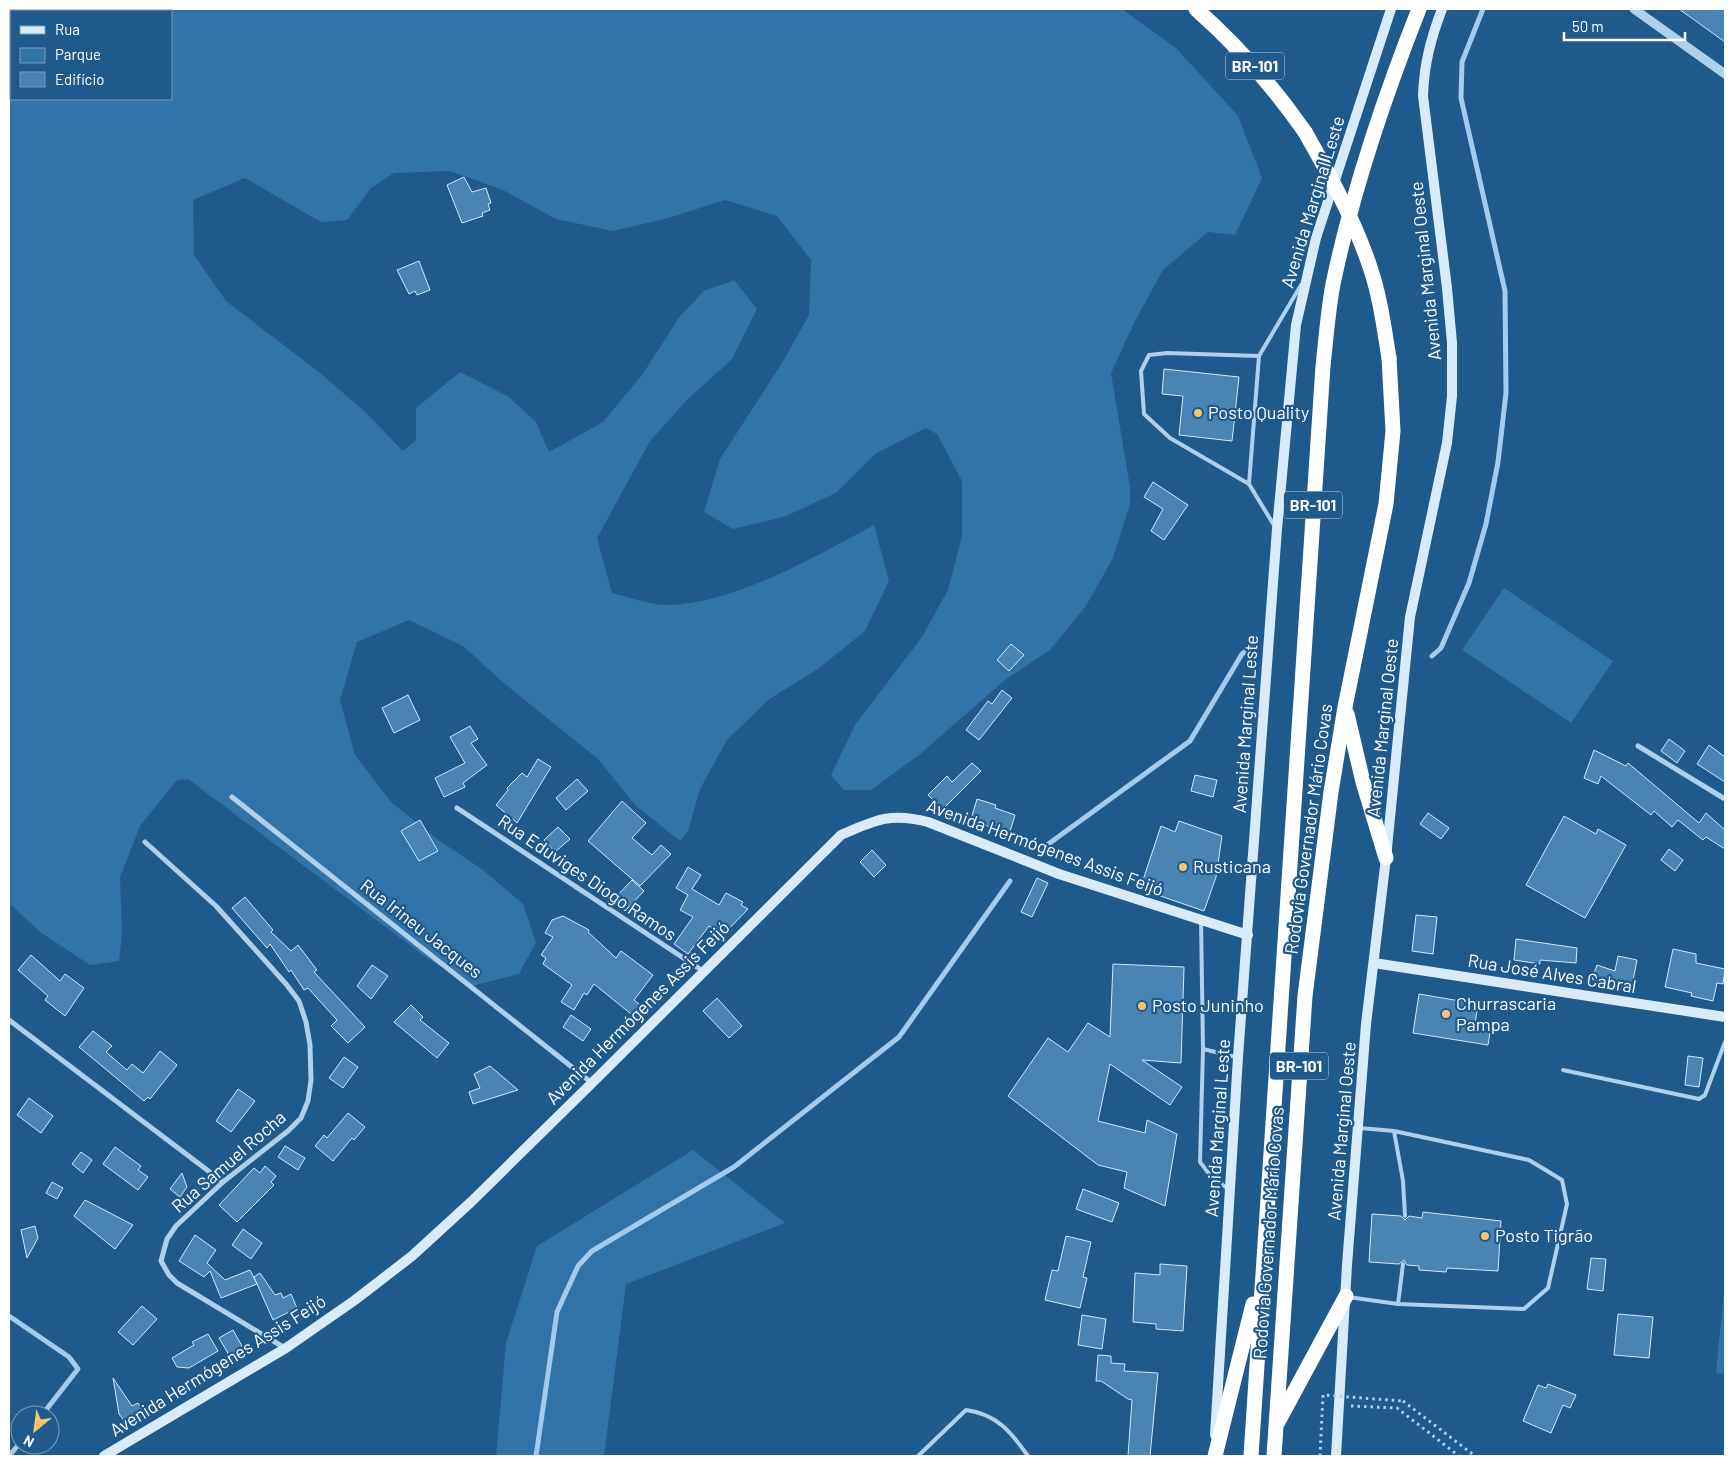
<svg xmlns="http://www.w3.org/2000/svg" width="1734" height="1465" viewBox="0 0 1734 1465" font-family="Barlow,sans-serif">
  <rect width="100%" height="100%" fill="#1f5a8d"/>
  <!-- green -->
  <g fill="#3073a8" fill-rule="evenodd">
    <path d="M9,9H1122L1176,48L1238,116L1262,178L1235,235L1208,232L1163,270L1134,323L1111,373L1130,487V504L1113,558L1086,606L1050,650L1005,680L919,755L871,790H844L831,775L855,725L922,637L948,590L962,536V481L937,434L926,428L875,454L836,493L786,516L733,529L704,512L720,459L782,363L809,315L811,260L777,216L725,200L668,218L613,231L556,219L503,190L450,171L394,173L371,188L347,220L321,222L245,178L193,200L194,255L226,301L319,372L363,410L403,451L416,440V408L460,372L509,397L536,422L549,452L603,422L642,375L680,316L704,291L734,280L757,309L732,359L688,399L650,441L597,538L612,593C629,597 650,605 668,605C734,604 816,556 874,525L889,581L865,631L818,669L768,700L727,740L700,789L688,831L680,841L636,806L598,759L505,684L463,646L409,620L357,642L340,700L355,755L391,802L437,839L483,870L523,904L536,942L519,974L472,986L427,958L188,779L177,780L140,826L120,877L122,933L119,961L90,965L40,932L9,903ZM11,11H171V99H11Z"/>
    <path d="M1504,588L1613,661L1571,723L1462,650Z"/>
    <path d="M693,1150L785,1223L626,1284L604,1456H496L506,1343L537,1246Z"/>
    <path d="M1725,1282V1374L1716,1373Z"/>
  </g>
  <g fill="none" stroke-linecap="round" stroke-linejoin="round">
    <!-- stream -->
    <g stroke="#a1cced" stroke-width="5">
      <path d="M1432,656L1441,648L1469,583L1486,524L1498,462L1506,393L1505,291L1461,98L1462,62L1483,9"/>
      <path d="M1047,845L1190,741L1242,654L1251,647"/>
      <path d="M9,1316L69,1357L78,1369L42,1415"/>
      <path d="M9,1456L20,1443"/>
      <path d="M536,1456L557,1312L578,1266L592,1251L734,1167L899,1037L1010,881"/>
    </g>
  </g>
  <!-- building -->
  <g fill="#4884b4" stroke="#d2e8f9">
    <path d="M1679,9H1725V42Z"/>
    <path d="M464,177L472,192L486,188L491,203L488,204L490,210L482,213L483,216L462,223L447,185Z"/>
    <path d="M419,261L430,290L417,295L415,291L409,294L397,270Z"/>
    <path d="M1164,369L1239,377L1232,441L1179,435L1183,396L1162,394Z"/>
    <path d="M1153,482L1188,505L1164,540L1151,531L1163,509L1144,497Z"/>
    <path d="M1011,644L1024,655L1009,671L997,660Z"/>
    <path d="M1002,690L1012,698L979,740L966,730L988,701L992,704Z"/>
    <path d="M408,695L420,720L394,733L382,708Z"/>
    <path d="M470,726L478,739L471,743L487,765L463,783L465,787L444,797L435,778L465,763L450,737Z"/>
    <path d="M1669,739L1685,751L1677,763L1661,751Z"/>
    <path d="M1709,745L1725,757V782L1697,764Z"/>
    <path d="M1594,750L1626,766L1628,763L1699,823L1706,813L1725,830V849L1706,837L1703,840L1678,820L1672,827L1654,811L1651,815L1601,776L1598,784L1584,778Z"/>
    <path d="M538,759L551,767L517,823L496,805L508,790L507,788L522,773L527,777Z"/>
    <path d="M972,763L981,771L943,809L928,795L947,776L952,782Z"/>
    <path d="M1195,775L1217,780L1213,797L1191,791Z"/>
    <path d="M577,779L588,791L566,810L556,798Z"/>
    <path d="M977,799L996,805L995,808L1015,815L1009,835L971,819Z"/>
    <path d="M622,801L646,823L632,838L652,855L661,845L671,854L640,886L588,841Z"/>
    <path d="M1428,813L1449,828L1441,839L1420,824Z"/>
    <path d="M1564,816L1596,834L1598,829L1626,845L1585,918L1526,885Z"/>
    <path d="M420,820L438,851L419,861L401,831Z"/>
    <path d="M1179,821L1222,836L1216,877L1204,911L1140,889L1161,826L1175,832Z"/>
    <path d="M558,827L570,839L555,852L544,840Z"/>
    <path d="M1669,849L1683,860L1675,871L1661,860Z"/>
    <path d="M872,850L886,865L874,877L860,862Z"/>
    <path d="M688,867L701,875L692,889L719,905L726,893L743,902L741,905L748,909L723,935L709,926L688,954L674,944L693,917L680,910L688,895L676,888Z"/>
    <path d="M1037,878L1048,883L1032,917L1021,912Z"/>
    <path d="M632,880L644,891L625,911L613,900Z"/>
    <path d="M245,897L273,930L271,932L291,951L298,945L317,970L314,972L365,1027L348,1043L331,1026L337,1020L308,988L304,990L291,970L289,972L270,944L267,948L232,908Z"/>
    <path d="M1416,915L1437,917L1433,954L1412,951Z"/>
    <path d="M563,916L589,930L588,932L616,958L621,951L653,975L634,1000L644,1008L636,1018L594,984L587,995L584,993L574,1010L561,1002L572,985L543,964L546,958L541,955L553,937L545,933L552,920Z"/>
    <path d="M1516,939L1577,948L1576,963L1540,960V964L1514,960Z"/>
    <path d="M1673,949L1696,954V963L1725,969L1723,984L1717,983L1713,1001L1691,996L1692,993L1665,987Z"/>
    <path d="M31,955L60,981L65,974L84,988L65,1016L45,1000L48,996L18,970Z"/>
    <path d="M1618,956L1637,960L1631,991L1613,988V986L1592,979L1597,965L1615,971Z"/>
    <path d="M1113,964L1184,967L1181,1063L1142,1060L1182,1087L1170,1105L1110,1064L1098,1121L1145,1133L1147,1120L1177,1134L1165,1206L1124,1188L1127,1172L1098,1165L1008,1096L1048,1038L1068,1052L1088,1023L1110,1037Z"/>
    <path d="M372,965L388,976L371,999L357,986Z"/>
    <path d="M1419,994L1478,1004L1475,1025L1491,1027L1488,1045L1413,1033Z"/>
    <path d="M717,998L742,1026L729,1038L703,1011Z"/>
    <path d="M411,1005L423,1017L420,1020L449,1043L437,1058L394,1022Z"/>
    <path d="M571,1015L591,1029L583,1041L563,1027Z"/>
    <path d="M93,1031L112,1046L106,1052L127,1070L132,1064L143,1073L160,1051L177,1065L150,1099L148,1097L144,1101L79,1047Z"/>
    <path d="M1688,1056L1703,1058L1699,1087L1685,1085Z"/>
    <path d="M344,1057L358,1067L343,1088L329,1078Z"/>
    <path d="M490,1066L518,1090L473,1104L469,1092L480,1088L474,1074Z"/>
    <path d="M238,1089L255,1101L231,1132L216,1121Z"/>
    <path d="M29,1098L53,1116L41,1133L17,1115Z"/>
    <path d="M348,1113L365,1127L354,1140L352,1138L333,1161L315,1146L324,1135L327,1138Z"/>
    <path d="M285,1146L305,1158L298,1170L278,1157Z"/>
    <path d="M115,1147L141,1166L138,1170L148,1177L138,1190L103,1164Z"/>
    <path d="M81,1152L92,1160L83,1173L72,1164Z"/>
    <path d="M265,1166L276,1176L271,1182L274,1185L237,1222L219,1205L254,1168L260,1173Z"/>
    <path d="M182,1173L187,1187L180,1197L170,1189Z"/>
    <path d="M52,1182L63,1188L57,1199L46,1193Z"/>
    <path d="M1083,1189L1119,1203L1112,1222L1076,1209Z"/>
    <path d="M85,1200L133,1225L115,1249L74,1216Z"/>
    <path d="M1423,1212L1501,1221L1498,1271L1447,1268L1446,1272L1419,1270V1266L1407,1265L1404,1260L1399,1264L1369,1262L1372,1214L1401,1216L1405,1220L1409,1216L1422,1218Z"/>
    <path d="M35,1226L38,1238L27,1258L21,1230Z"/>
    <path d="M243,1229L262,1243L251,1259L232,1245Z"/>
    <path d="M195,1235L216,1250L207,1263L225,1280L250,1270L257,1284L221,1298L210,1271L204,1277L179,1261Z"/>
    <path d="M1066,1236L1091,1242L1083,1277L1087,1278L1080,1308L1045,1300L1052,1270L1058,1271Z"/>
    <path d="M1591,1258L1606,1259L1603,1291L1587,1289Z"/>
    <path d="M1160,1264L1187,1266L1183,1331L1156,1329V1324L1133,1322L1135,1273L1160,1275Z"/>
    <path d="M260,1273L275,1295L281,1293L283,1298L291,1294L297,1308L273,1320L254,1277Z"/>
    <path d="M142,1306L157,1319L133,1345L118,1332Z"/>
    <path d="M1618,1314L1653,1317L1649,1358L1614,1355Z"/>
    <path d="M1082,1315L1106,1319L1102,1349L1078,1345Z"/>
    <path d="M233,1330L243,1348L229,1355L219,1338Z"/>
    <path d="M208,1334L218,1351L189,1368L177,1367L172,1358L194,1345L192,1342Z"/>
    <path d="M1098,1355L1111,1356V1363L1125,1364L1124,1371L1158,1373L1150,1456H1128L1132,1400L1128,1399L1101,1381H1096Z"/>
    <path d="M113,1378L132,1406L138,1403L145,1413L128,1426L119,1414Z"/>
    <path d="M1548,1384L1576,1395L1570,1408L1563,1405L1551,1433L1523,1421L1538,1385L1546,1388Z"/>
  </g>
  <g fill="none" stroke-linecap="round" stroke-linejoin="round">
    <!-- path -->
    <g stroke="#add0ec" stroke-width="3" stroke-dasharray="2.5 4" stroke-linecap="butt">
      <path d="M1403,1401L1475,1456"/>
      <path d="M1351,1406L1397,1408L1459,1456"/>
    </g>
    <!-- service -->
    <g stroke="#add0ec" stroke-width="4">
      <path d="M1249,484L1170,438L1144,414L1141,371L1149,355L1167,353L1259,356"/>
      <path d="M1275,527L1249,484L1259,356L1301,285"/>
      <path d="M1201,920L1203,1049L1200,1162L1210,1175L1228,1189"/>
      <path d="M1203,1049L1236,1057"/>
      <path d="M1563,1070L1699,1099L1705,1095L1725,1042"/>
      <path d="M1360,1128L1394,1131L1403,1181L1405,1216"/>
      <path d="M1394,1131L1529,1160L1562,1180L1567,1204L1548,1288L1524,1309L1398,1304"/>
      <path d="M1348,1297L1398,1304L1403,1264"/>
      <path d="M918,1456L966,1410C997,1414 1011,1432 1028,1456"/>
    </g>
    <!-- minor -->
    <g stroke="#add0ec" stroke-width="5">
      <path d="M1638,746L1725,799"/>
      <path d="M232,797L592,1083"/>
      <path d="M457,808L703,971"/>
      <path d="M145,842L216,906L286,984L299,1001L306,1022L310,1045L311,1080L308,1101L301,1118L288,1131L223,1182L176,1226L167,1239L161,1261L169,1275L177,1283L285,1348"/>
      <path d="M9,1020L223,1182"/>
    </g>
    <!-- tertiary -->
    <path stroke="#add0ec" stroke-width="9" d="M1634,9L1725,74"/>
    <!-- secondary -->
    <g stroke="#d9eaf9" stroke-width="10">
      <path d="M1374,963L1725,1017"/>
      <path d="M1215,1435L1238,1057L1277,529L1296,325L1316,238L1391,9"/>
      <path d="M104,1456L286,1348L355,1300L412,1256L471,1202L592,1083L841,835C875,820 891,812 928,822L1059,874L1248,935"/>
      <path d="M1336,1456L1347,1265L1366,1024L1386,858L1410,617L1447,443L1452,396V343L1447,288L1423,96C1424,64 1431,38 1442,9"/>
    </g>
    <!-- motorway -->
    <g stroke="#fff" stroke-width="15">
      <path d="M1196,9C1238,46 1273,86 1305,132"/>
      <path d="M1347,714L1363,782L1386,858"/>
      <path d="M1278,1422L1346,1296"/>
      <path d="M1215,1456L1253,1304"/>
      <path d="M1251,1456L1323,366C1326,339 1328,311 1333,284C1352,193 1385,95 1419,9"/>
      <path d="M1274,1456L1305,996L1331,792L1345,707L1386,504L1393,431L1389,358"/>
    </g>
    <!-- path-bridge -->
    <path stroke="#add0ec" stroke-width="3" stroke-dasharray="2.5 4" stroke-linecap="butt" d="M1320,1456L1323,1395L1403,1401"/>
    <!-- motorway-bridge -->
    <path stroke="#fff" stroke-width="15" d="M1305,132C1330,176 1354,219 1370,267C1380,296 1384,327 1389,358"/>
  </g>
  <!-- markers -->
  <g fill="#fac36d" stroke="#1f5a8d" stroke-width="2">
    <circle cx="1198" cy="413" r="5"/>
    <circle cx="1183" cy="867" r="5"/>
    <circle cx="1142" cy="1006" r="5"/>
    <circle cx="1446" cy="1014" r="5"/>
    <circle cx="1485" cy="1236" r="5"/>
  </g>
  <g text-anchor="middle" stroke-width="4.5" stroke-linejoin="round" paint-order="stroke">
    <!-- shield labels -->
    <g fill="#1f5a8d" stroke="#bccedd" stroke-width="1">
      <rect x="1226" y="52.5" width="58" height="27" rx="4"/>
      <rect x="1284" y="491.5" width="58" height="27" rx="4"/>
      <rect x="1270" y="1052.5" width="58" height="27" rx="4"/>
    </g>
    <g font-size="16" font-weight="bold" fill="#fff">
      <text x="1255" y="72">BR-101</text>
      <text x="1313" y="511">BR-101</text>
      <text x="1299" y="1072">BR-101</text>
    </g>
    <!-- street labels -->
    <g font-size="18" fill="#fff" stroke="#1f5a8d">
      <text transform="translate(1313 202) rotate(-73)" y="6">Avenida Marginal Leste</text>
      <text transform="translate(1426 271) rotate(-96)" y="6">Avenida Marginal Oeste</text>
      <text transform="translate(1246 724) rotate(-86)" y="6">Avenida Marginal Leste</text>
      <text transform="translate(1383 728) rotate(-84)" y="6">Avenida Marginal Oeste</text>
      <text transform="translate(1309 829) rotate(-82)" y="6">Rodovia Governador Mário Covas</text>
      <text transform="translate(1045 848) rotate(20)" y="6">Avenida Hermógenes Assis Feijó</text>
      <text transform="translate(587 878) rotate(34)" y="6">Rua Eduviges Diogo Ramos</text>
      <text transform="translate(421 929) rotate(38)" y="6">Rua Irineu Jacques</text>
      <text transform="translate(1552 974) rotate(9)" y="6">Rua José Alves Cabral</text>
      <text transform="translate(638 1013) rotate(-45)" y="6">Avenida Hermógenes Assis Feijó</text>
      <text transform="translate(1218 1128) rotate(-86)" y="6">Avenida Marginal Leste</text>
      <text transform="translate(1342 1131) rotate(-85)" y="6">Avenida Marginal Oeste</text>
      <text transform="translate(229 1162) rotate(-41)" y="6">Rua Samuel Rocha</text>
      <text transform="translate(1269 1233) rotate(-86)" y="6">Rodovia Governador Mário Covas</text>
      <text transform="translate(218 1366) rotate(-32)" y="6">Avenida Hermógenes Assis Feijó</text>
    </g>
    <!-- poi labels -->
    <g font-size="18" fill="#fff" stroke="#1f5a8d" text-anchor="start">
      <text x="1208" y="419">Posto Quality</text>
      <text x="1193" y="873">Rusticana</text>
      <text x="1456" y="1010">Churrascaria<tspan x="1456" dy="21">Pampa</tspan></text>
      <text x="1152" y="1012">Posto Juninho</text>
      <text x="1495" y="1242">Posto Tigrão</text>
    </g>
  </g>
  <!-- border -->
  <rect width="1734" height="1465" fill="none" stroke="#ffffff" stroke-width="20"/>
  <!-- legend -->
  <rect x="10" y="10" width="162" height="90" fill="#1f5a8d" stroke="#799cbb"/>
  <rect x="20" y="26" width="25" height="8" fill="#d9eaf9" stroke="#799cbb"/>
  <text x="55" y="35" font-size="15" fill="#ffffff">Rua</text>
  <rect x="20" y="48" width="25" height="15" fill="#3073a8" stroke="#799cbb"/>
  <text x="55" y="60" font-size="15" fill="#ffffff">Parque</text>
  <rect x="20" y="72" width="25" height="15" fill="#4884b4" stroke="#799cbb"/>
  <text x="55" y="85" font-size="15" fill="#ffffff">Edifício</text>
  <!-- north arrow -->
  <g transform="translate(35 1430) rotate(209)"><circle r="24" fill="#1f5a8d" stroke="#799cbb"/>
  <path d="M0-4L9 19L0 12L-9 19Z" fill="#fac36d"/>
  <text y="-8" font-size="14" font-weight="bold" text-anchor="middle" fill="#ffffff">N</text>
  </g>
  <!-- scale -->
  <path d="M1564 32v8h121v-8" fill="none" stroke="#ffffff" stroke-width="2.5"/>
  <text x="1572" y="32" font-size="15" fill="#ffffff" stroke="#1f5a8d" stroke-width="4" paint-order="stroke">50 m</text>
</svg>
